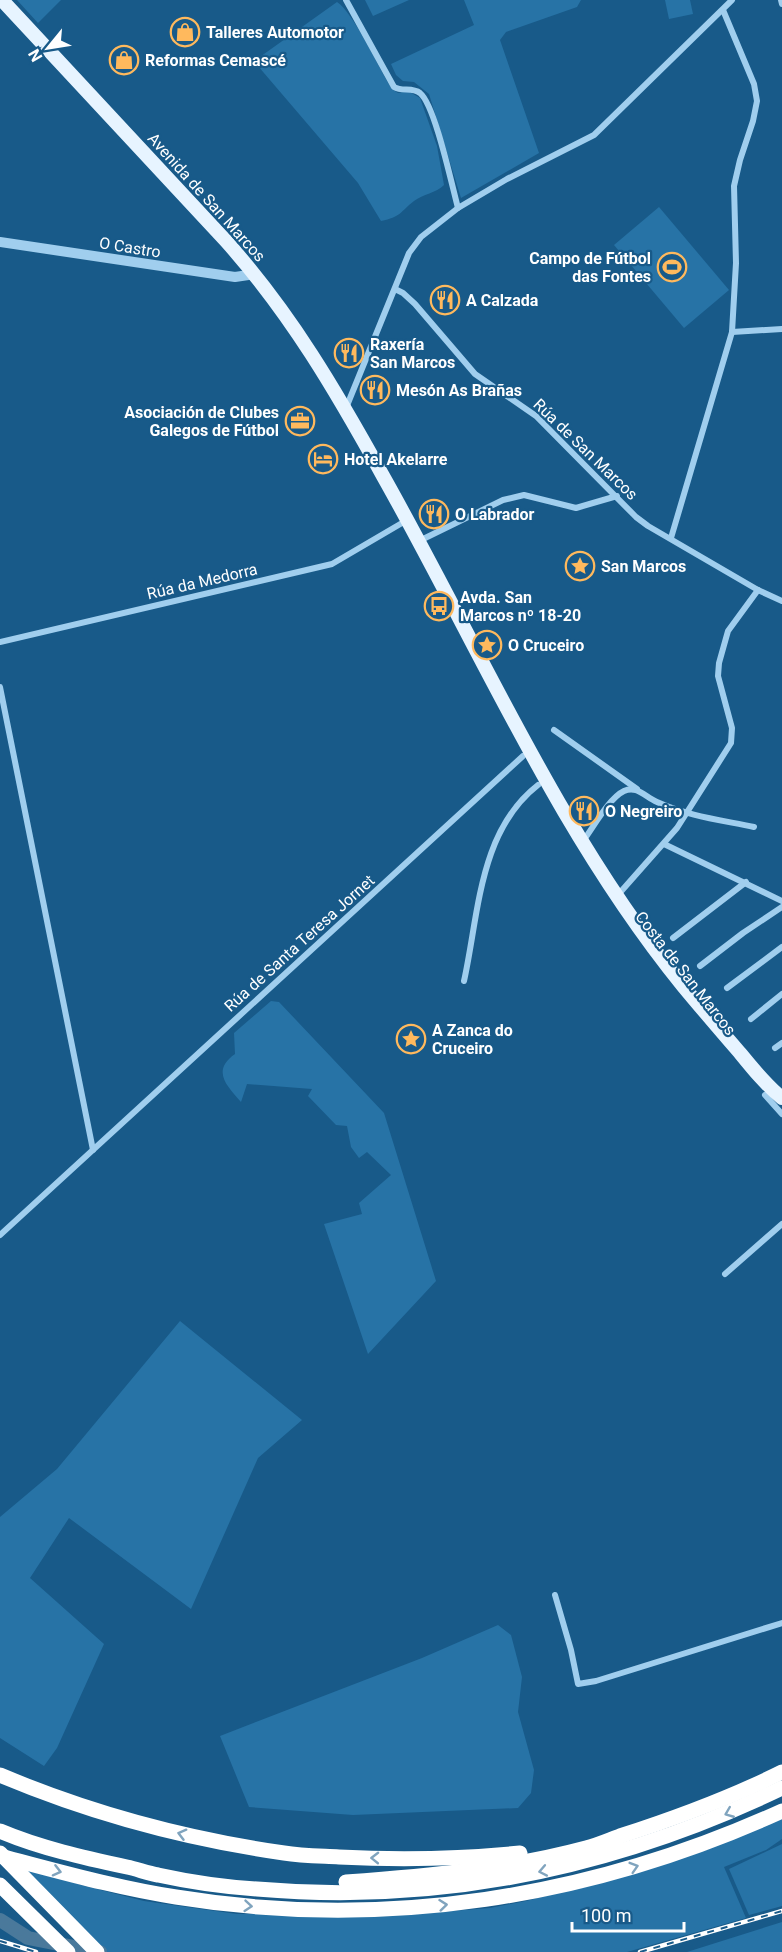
<svg xmlns="http://www.w3.org/2000/svg" width="782" height="1952" viewBox="0 0 782 1952" font-family="Roboto,sans-serif">
  <rect width="100%" height="100%" fill="#185a89"/>
  <!-- green -->
  <g fill="#2773a6">
    <path d="M17,0H61L38,23Z"/>
    <path d="M365,0H409L373,16Z"/>
    <path d="M464,0H581L577,7L506,32L500,40L539,153L461,198L429,94L414,82L403,81L396,75L391,64L474,25Z"/>
    <path d="M665,0H690L693,14L669,19Z"/>
    <path d="M337,2C354,13 379,69 392,89L398,93L408,91L420,98L437,146L444,185C436,193 423,194 414,201C400,212 401,217 381,221L358,183L258,66L257,59Z"/>
    <path d="M659,207L729,290L684,328L614,245Z"/>
    <path d="M271,1001L279,1002L384,1113L436,1281L368,1354L324,1224L362,1214L359,1203L391,1175L367,1152L359,1158L351,1147L347,1126L336,1125L308,1096L312,1089L247,1084L241,1102C227,1086 211,1071 235,1054L234,1033Z"/>
    <path d="M180,1321L302,1420L258,1458L191,1609L69,1518L30,1578L104,1644L57,1748L44,1766L0,1738V1517L57,1469Z"/>
    <path d="M498,1625L511,1635L522,1677L518,1712L534,1770L531,1793L518,1808L353,1815L249,1807L220,1736L422,1658Z"/>
    <path d="M782,1817V1839L766,1850L724,1867L746,1918L627,1952H105L19,1864L81,1885L144,1901L237,1914L400,1915L490,1908L526,1901L613,1879L709,1849Z"/>
    <path d="M782,1844V1906L749,1915L729,1869Z"/>
    <path d="M782,1922V1952H687Z"/>
  </g>
  <g fill="none" stroke-linecap="round" stroke-linejoin="round">
    <!-- river -->
    <path stroke="#4a799b" stroke-width="14" d="M0,1920L28,1938L100,1952"/>
    <!-- minor -->
    <g stroke="#a0ceee" stroke-width="6">
      <path d="M346,0L394,87C402,92 412,87 420,93C435,105 452,186 458,208"/>
      <path d="M781,0L782,4"/>
      <path d="M395,289L403,293L415,304L475,374L536,416L636,517L648,526L758,590L782,601"/>
      <path d="M732,332L782,329"/>
      <path d="M346,408L409,253L421,237L458,208L507,179L594,135L732,0"/>
      <path d="M671,538L732,332L736,263L734,186L740,160L753,121L757,101L754,84L723,10"/>
      <path d="M419,541L503,500L524,495L576,508L617,496"/>
      <path d="M0,642L332,564L402,523"/>
      <path d="M0,687L93,1150"/>
      <path d="M554,730L637,789"/>
      <path d="M583,841C593,828 609,798 624,791C637,785 645,797 657,802C688,816 721,820 754,827"/>
      <path d="M664,844L782,901"/>
      <path d="M617,896L677,828L731,743L732,728L718,676L719,663L728,631L758,590"/>
      <path d="M673,938L746,882"/>
      <path d="M700,966L743,933L782,907"/>
      <path d="M464,981C479,913 479,831 538,785"/>
      <path d="M727,988L782,947"/>
      <path d="M751,1019L782,994"/>
      <path d="M775,1048L782,1043"/>
      <path d="M765,1095L782,1114"/>
      <path d="M0,1235L523,756"/>
      <path d="M725,1274L782,1224"/>
      <path d="M555,1595L571,1650L578,1684L596,1681L782,1623"/>
    </g>
    <!-- tertiary -->
    <path stroke="#a0ceee" stroke-width="10" d="M0,242L235,277L255,274"/>
    <!-- primary -->
    <path stroke="#e7f4ff" stroke-width="14" d="M2,0L226,241C291,314 336,391 383,476C480,648 558,832 683,986C702,1009 721,1031 740,1053C753,1069 766,1085 782,1098"/>
    <!-- motorway -->
    <g stroke="#fff" stroke-width="15">
      <path d="M0,1775C90,1813 187,1839 284,1853C302,1856 321,1856 339,1857C399,1860 460,1859 520,1853"/>
      <path d="M0,1831C40,1848 85,1858 127,1867C137,1869 147,1873 158,1875C190,1882 224,1887 257,1889C440,1905 617,1867 782,1788"/>
      <path d="M0,1856C58,1871 117,1888 176,1897C384,1931 591,1898 782,1811"/>
      <path d="M346,1882C427,1876 508,1869 586,1848C598,1845 609,1840 620,1836C676,1818 730,1798 782,1772"/>
      <path d="M0,1885L68,1952"/>
    </g>
    <!-- rail casing -->
    <g stroke="#fff" stroke-width="4.5">
      <g id="rail">
        <path d="M0,1941L36,1952"/>
        <path d="M640,1952L782,1911"/>
      </g>
    </g>
    <!-- rail -->
    <use href="#rail" stroke="#185a89" stroke-width="2" stroke-dasharray="7" stroke-linecap="butt"/>
    <!-- motorway-bridge -->
    <path stroke="#fff" stroke-width="15" d="M0,1853L97,1952"/>
  </g>
  <!-- one-way arrows -->
  <defs><path id="oneway-chevron" d="M-2-3.5L2.5 0L-2 3.5" fill="none" stroke-width="1.6" stroke-linecap="round" stroke-linejoin="round" transform="scale(1.5)"/></defs>
  <g stroke="#80a4be">
    <use href="#oneway-chevron" transform="translate(729 1813) rotate(158)"/>
    <use href="#oneway-chevron" transform="translate(182 1834) rotate(-165)"/>
    <use href="#oneway-chevron" transform="translate(375 1858) rotate(-179)"/>
    <use href="#oneway-chevron" transform="translate(634 1867) rotate(-17)"/>
    <use href="#oneway-chevron" transform="translate(57 1871) rotate(14)"/>
    <use href="#oneway-chevron" transform="translate(543 1871) rotate(169)"/>
    <use href="#oneway-chevron" transform="translate(443 1905) rotate(-6)"/>
    <use href="#oneway-chevron" transform="translate(248 1906) rotate(5)"/>
  </g>
  <!-- icons -->
  <defs>
    <g id="shop-ring" transform="scale(1.5)"><circle r="9.5" fill="#185a89" stroke="#ffb95d" stroke-width="1.5"/><path d="M-5-2.5h2.3a2.7 3.5 0 0 1 5.4 0H5L5.5 6h-11ZM-1.5-2.5h3a1.5 2.3 0 0 0-3 0Z" fill="#ffb95d"/></g>
    <g id="stadium-ring" transform="scale(1.5)"><circle r="9.5" fill="#185a89" stroke="#ffb95d" stroke-width="1.5"/><path d="M0-5a6.5 5 0 1 0 0 10a6.5 5 0 1 0 0-10ZM-3.5-1.8h7v3.6h-7Z" fill="#ffb95d"/></g>
    <g id="restaurant-ring" transform="scale(1.5)"><circle r="9.5" fill="#185a89" stroke="#ffb95d" stroke-width="1.5"/><path d="M-5-6h1v4h1v-4h1v4h1v-4h1v5L-1.5 .5V6h-2V.5L-5-1ZM5-6V6H3V1.5H1.5Q1.5-4 5-6Z" fill="#ffb95d"/></g>
    <g id="office-ring" transform="scale(1.5)"><circle r="9.5" fill="#185a89" stroke="#ffb95d" stroke-width="1.5"/><path d="M-6-3h4V-5.5h4V-3h4V5H-6ZM-1-4.5V-3h2v-1.5ZM-6 0V1H6V0Z" fill="#ffb95d"/></g>
    <g id="hotel-ring" transform="scale(1.5)"><circle r="9.5" fill="#185a89" stroke="#ffb95d" stroke-width="1.5"/><path d="M-6-4.5h1.5V1H6V5H4.5V3h-9V5H-6ZM-4 0a1.8 1.8 0 1 1 3.6 0ZM.5 0V-2.5h3Q6-2.5 6 0Z" fill="#ffb95d"/></g>
    <g id="sight-ring" transform="scale(1.5)"><circle r="9.5" fill="#185a89" stroke="#ffb95d" stroke-width="1.5"/><path d="M0-6L1.8-2.2L6-1.7L2.9 1.2L3.7 5.4L0 3.3L-3.7 5.4L-2.9 1.2L-6-1.7L-1.8-2.2Z" fill="#ffb95d"/></g>
    <g id="bus-ring" transform="scale(1.5)"><circle r="9.5" fill="#185a89" stroke="#ffb95d" stroke-width="1.5"/><path d="M-5-6H5V4H4V6H2V4H-2V6H-4V4H-5ZM-3.5-4V0h7V-4ZM-3.5 1.2v1.5H-2V1.2ZM2 1.2v1.5H3.5V1.2Z" fill="#ffb95d"/></g>
  </defs>
  <g fill-rule="evenodd">
    <use href="#shop-ring" x="185" y="32"/>
    <use href="#shop-ring" x="124" y="60"/>
    <use href="#stadium-ring" x="672" y="267"/>
    <use href="#restaurant-ring" x="445" y="300"/>
    <use href="#restaurant-ring" x="349" y="353"/>
    <use href="#restaurant-ring" x="375" y="390"/>
    <use href="#office-ring" x="300" y="421"/>
    <use href="#hotel-ring" x="323" y="459"/>
    <use href="#restaurant-ring" x="434" y="514"/>
    <use href="#sight-ring" x="580" y="566"/>
    <use href="#bus-ring" x="439" y="606"/>
    <use href="#sight-ring" x="487" y="645"/>
    <use href="#restaurant-ring" x="584" y="811"/>
    <use href="#sight-ring" x="411" y="1039"/>
  </g>
  <g text-anchor="middle" stroke-width="4.5" stroke-linejoin="round" paint-order="stroke">
    <!-- poi labels -->
    <g font-size="16" font-weight="bold" fill="#fff" stroke="#185a89" text-anchor="start">
      <text x="206" y="38">Talleres Automotor</text>
      <text x="145" y="66">Reformas Cemascé</text>
      <text x="651" y="264" text-anchor="end">Campo de Fútbol<tspan x="651" dy="18">das Fontes</tspan></text>
      <text x="466" y="306">A Calzada</text>
      <text x="370" y="350">Raxería<tspan x="370" dy="18">San Marcos</tspan></text>
      <text x="396" y="396">Mesón As Brañas</text>
      <text x="279" y="418" text-anchor="end">Asociación de Clubes<tspan x="279" dy="18">Galegos de Fútbol</tspan></text>
      <text x="344" y="465">Hotel Akelarre</text>
      <text x="455" y="520">O Labrador</text>
      <text x="601" y="572">San Marcos</text>
      <text x="460" y="603">Avda. San<tspan x="460" dy="18">Marcos nº 18-20</tspan></text>
      <text x="508" y="651">O Cruceiro</text>
      <text x="605" y="817">O Negreiro</text>
      <text x="432" y="1036">A Zanca do<tspan x="432" dy="18">Cruceiro</tspan></text>
    </g>
    <!-- street labels -->
    <g font-size="16" fill="#fff" stroke="#185a89">
      <text transform="translate(207 197) rotate(48)" y="6">Avenida de San Marcos</text>
      <text transform="translate(130 247) rotate(9)" y="6">O Castro</text>
      <text transform="translate(586 449) rotate(44)" y="6">Rúa de San Marcos</text>
      <text transform="translate(202 581) rotate(-13)" y="6">Rúa da Medorra</text>
      <text transform="translate(299 943) rotate(-42)" y="6">Rúa de Santa Teresa Jornet</text>
      <text transform="translate(686 973) rotate(52)" y="6">Costa de San Marcos</text>
    </g>
  </g>
  <!-- north arrow -->
  <g transform="translate(48 48) rotate(240)" stroke="#185a89" stroke-width="4.5" paint-order="stroke">
  <path d="M0-4.5L10 22L0 15L-10 22Z" fill="#ffffff"/>
  <text y="-9" font-size="16" font-weight="bold" text-anchor="middle" fill="#ffffff">N</text>
  </g>
  <!-- scale -->
  <path d="M572 1922v9h112v-9" fill="none" stroke="#ffffff" stroke-width="3"/>
  <text x="581" y="1922" font-size="18" fill="#ffffff" stroke="#185a89" stroke-width="4.5" paint-order="stroke">100 m</text>
</svg>
